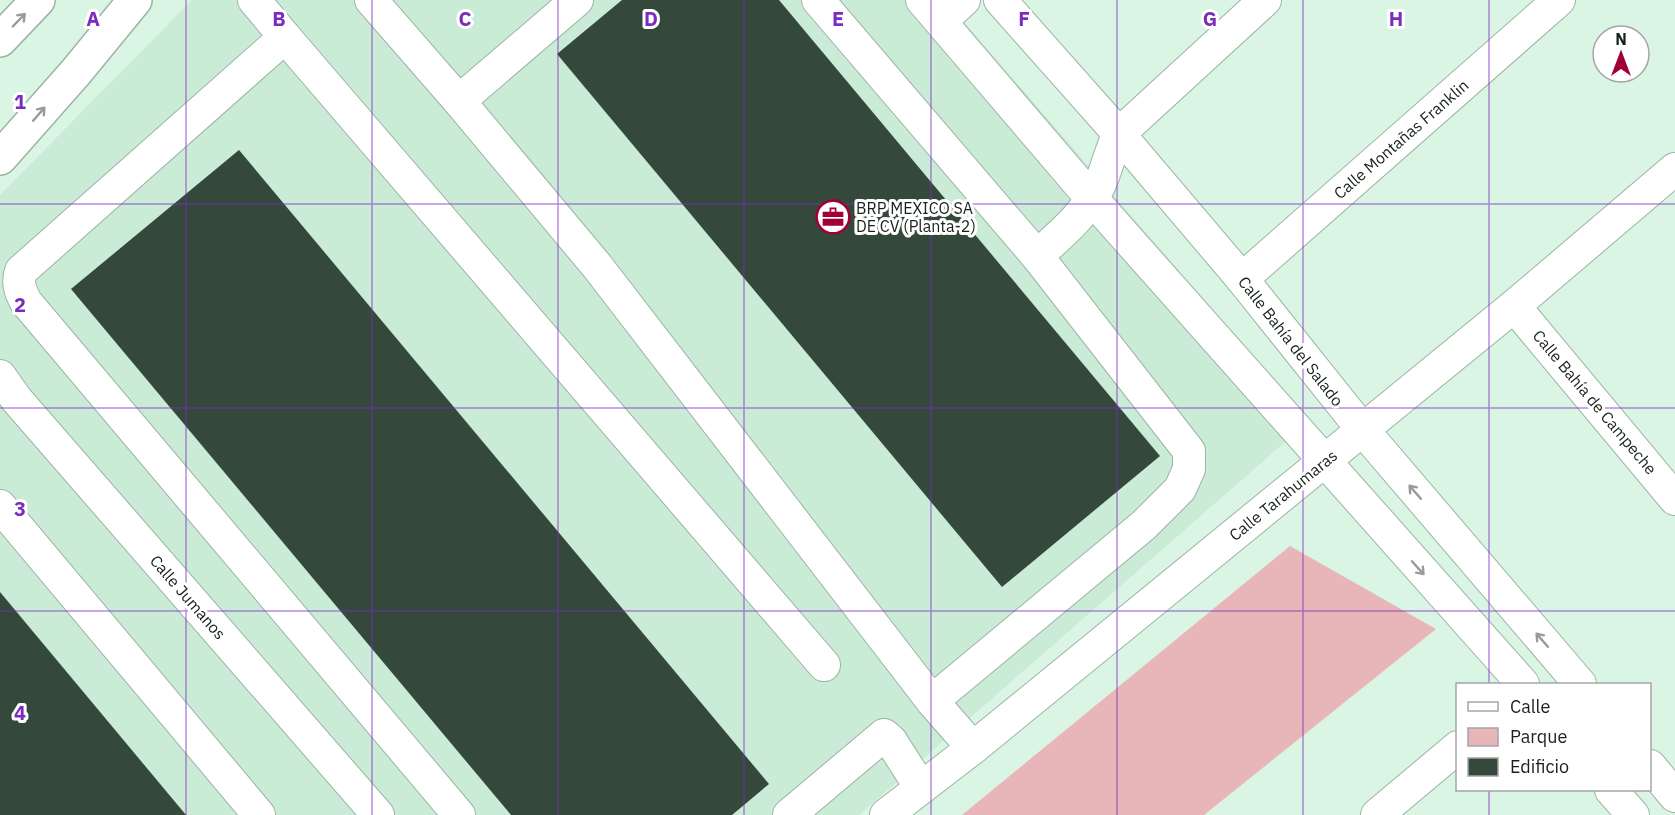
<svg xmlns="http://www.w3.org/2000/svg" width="1675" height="815" viewBox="0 0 1675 815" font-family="'IBM Plex Sans',sans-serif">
  <rect width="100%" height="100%" fill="#dbf5e4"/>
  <!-- built -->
  <path fill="#caebd6" d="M192,0H945L1309,421L859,815H0V195Z"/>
  <!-- green -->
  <path fill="#e8b5b8" d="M1290,546L1436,629L1204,815H962Z"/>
  <!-- building -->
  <g fill="#34493c">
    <path d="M622,0H779L1160,456L1002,587L557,54Z"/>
    <path d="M239,150L769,784L732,815H511L71,289Z"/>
    <path d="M0,592L186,815H0Z"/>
  </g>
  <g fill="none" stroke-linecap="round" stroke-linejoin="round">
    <!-- minor casing -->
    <g stroke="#9bb4a4" stroke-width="34">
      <g id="minor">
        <path d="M254,0L285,37L21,271C17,282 20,291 26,302L459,815"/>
        <path d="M371,0L459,101L597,266L932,701L973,748"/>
        <path d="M818,0L1037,256L1189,451V469L1180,489L1144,525L932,701"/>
        <path d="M922,0L1092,199L1523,684"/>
        <path d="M1000,0L1119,134L1242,279L1362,429L1580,684"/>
        <path d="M941,21L964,0"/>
        <path d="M285,37L824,665"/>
        <path d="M459,101L577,0"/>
        <path d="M1037,256C1059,236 1087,213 1099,186C1107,169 1110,151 1119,134L1265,0"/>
        <path d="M1242,279L1559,0"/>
        <path d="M1514,306L1675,499"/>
        <path d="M0,376L17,400L378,815"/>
        <path d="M0,506L259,815"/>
        <path d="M1650,766L1675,796"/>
        <path d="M1611,790L1633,815"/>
        <path d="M789,815L884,735L891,741L921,788"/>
        <path d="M886,815L973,748L1514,306L1675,169"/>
        <path d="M1377,815L1458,747"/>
      </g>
    </g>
    <!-- major casing -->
    <g stroke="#9bb4a4" stroke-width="36">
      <path id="major" d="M0,158L76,72L135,0"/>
    </g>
    <!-- highway casing -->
    <g stroke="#9bb4a4" stroke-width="36">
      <path id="highway" d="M0,40L38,0"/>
    </g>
    <!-- minor -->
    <use href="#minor" stroke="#fff" stroke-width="32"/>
    <!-- major -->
    <use href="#major" stroke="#fff" stroke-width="33"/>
    <!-- highway -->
    <use href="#highway" stroke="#fff" stroke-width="33"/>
  </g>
  <!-- one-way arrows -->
  <defs><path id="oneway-shaft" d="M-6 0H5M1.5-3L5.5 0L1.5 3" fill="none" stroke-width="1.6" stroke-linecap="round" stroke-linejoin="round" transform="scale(1.5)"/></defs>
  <g stroke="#979c99">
    <use href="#oneway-shaft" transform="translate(19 20) rotate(-46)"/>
    <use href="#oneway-shaft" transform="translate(39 114) rotate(-49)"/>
    <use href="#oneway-shaft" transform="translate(1415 492) rotate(-131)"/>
    <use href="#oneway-shaft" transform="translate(1418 568) rotate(48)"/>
    <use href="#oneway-shaft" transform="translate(1542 640) rotate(-131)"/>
  </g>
  <!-- grid -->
  <path fill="none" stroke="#7b2cbf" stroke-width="1.5" stroke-opacity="0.55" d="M186,0V815M372,0V815M558,0V815M744,0V815M931,0V815M1117,0V815M1303,0V815M1489,0V684M0,204H1675M0,408H1675M0,611H1675M1489,790V815"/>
  <!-- icons -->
  <defs>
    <g id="office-ring" transform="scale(1.725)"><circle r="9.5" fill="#fff" stroke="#a10036" stroke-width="1.5"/><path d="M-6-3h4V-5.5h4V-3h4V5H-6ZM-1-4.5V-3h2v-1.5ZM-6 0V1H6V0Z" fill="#a10036"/></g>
  </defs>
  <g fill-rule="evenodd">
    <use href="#office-ring" x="833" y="217"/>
  </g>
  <g text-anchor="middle" stroke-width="6" stroke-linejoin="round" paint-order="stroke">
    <!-- street labels -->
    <g font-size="16" fill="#18221c" stroke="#fff">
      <text transform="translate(1401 139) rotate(-41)" y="6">Calle Montañas Franklin</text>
      <text transform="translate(1291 341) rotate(52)" y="6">Calle Bahía del Salado</text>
      <text transform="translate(1595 402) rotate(50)" y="6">Calle Bahía de Campeche</text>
      <text transform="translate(1283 495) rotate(-39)" y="6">Calle Tarahumaras</text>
      <text transform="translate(188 597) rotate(49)" y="6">Calle Jumanos</text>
    </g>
    <!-- poi labels -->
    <g font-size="16" fill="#18221c" stroke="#fff" text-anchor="start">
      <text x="856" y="214">BRP MEXICO SA<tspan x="856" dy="18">DE CV (Planta-2)</tspan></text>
    </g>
  </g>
  <g font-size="20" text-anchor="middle" font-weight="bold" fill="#7b2cbf" stroke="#fff" stroke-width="6" stroke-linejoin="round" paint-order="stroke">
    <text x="93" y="26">A</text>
    <text x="279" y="26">B</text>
    <text x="465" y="26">C</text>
    <text x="651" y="26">D</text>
    <text x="838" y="26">E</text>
    <text x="1024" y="26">F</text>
    <text x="1210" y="26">G</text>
    <text x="1396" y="26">H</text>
    <text x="20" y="109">1</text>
    <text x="20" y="312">2</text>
    <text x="20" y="516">3</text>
    <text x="20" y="720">4</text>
  </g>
  <!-- legend -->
  <rect x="1456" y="683" width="195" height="108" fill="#ffffff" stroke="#a3a7a4" stroke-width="1.5"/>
  <rect x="1468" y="702" width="30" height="9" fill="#ffffff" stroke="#a3a7a4" stroke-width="1.5"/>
  <text x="1510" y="713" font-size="18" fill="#18221c">Calle</text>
  <rect x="1468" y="728" width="30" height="18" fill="#e8b5b8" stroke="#a3a7a4" stroke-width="1.5"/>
  <text x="1510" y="743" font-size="18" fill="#18221c">Parque</text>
  <rect x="1468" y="758" width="30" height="18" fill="#34493c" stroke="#a3a7a4" stroke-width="1.5"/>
  <text x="1510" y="773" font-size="18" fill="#18221c">Edificio</text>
  <!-- north arrow -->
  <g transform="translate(1621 54)"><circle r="28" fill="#ffffff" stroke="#a3a7a4" stroke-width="1.5"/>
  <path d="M0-4.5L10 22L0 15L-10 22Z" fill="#a10036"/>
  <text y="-9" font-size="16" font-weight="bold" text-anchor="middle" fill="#18221c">N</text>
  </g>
</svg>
